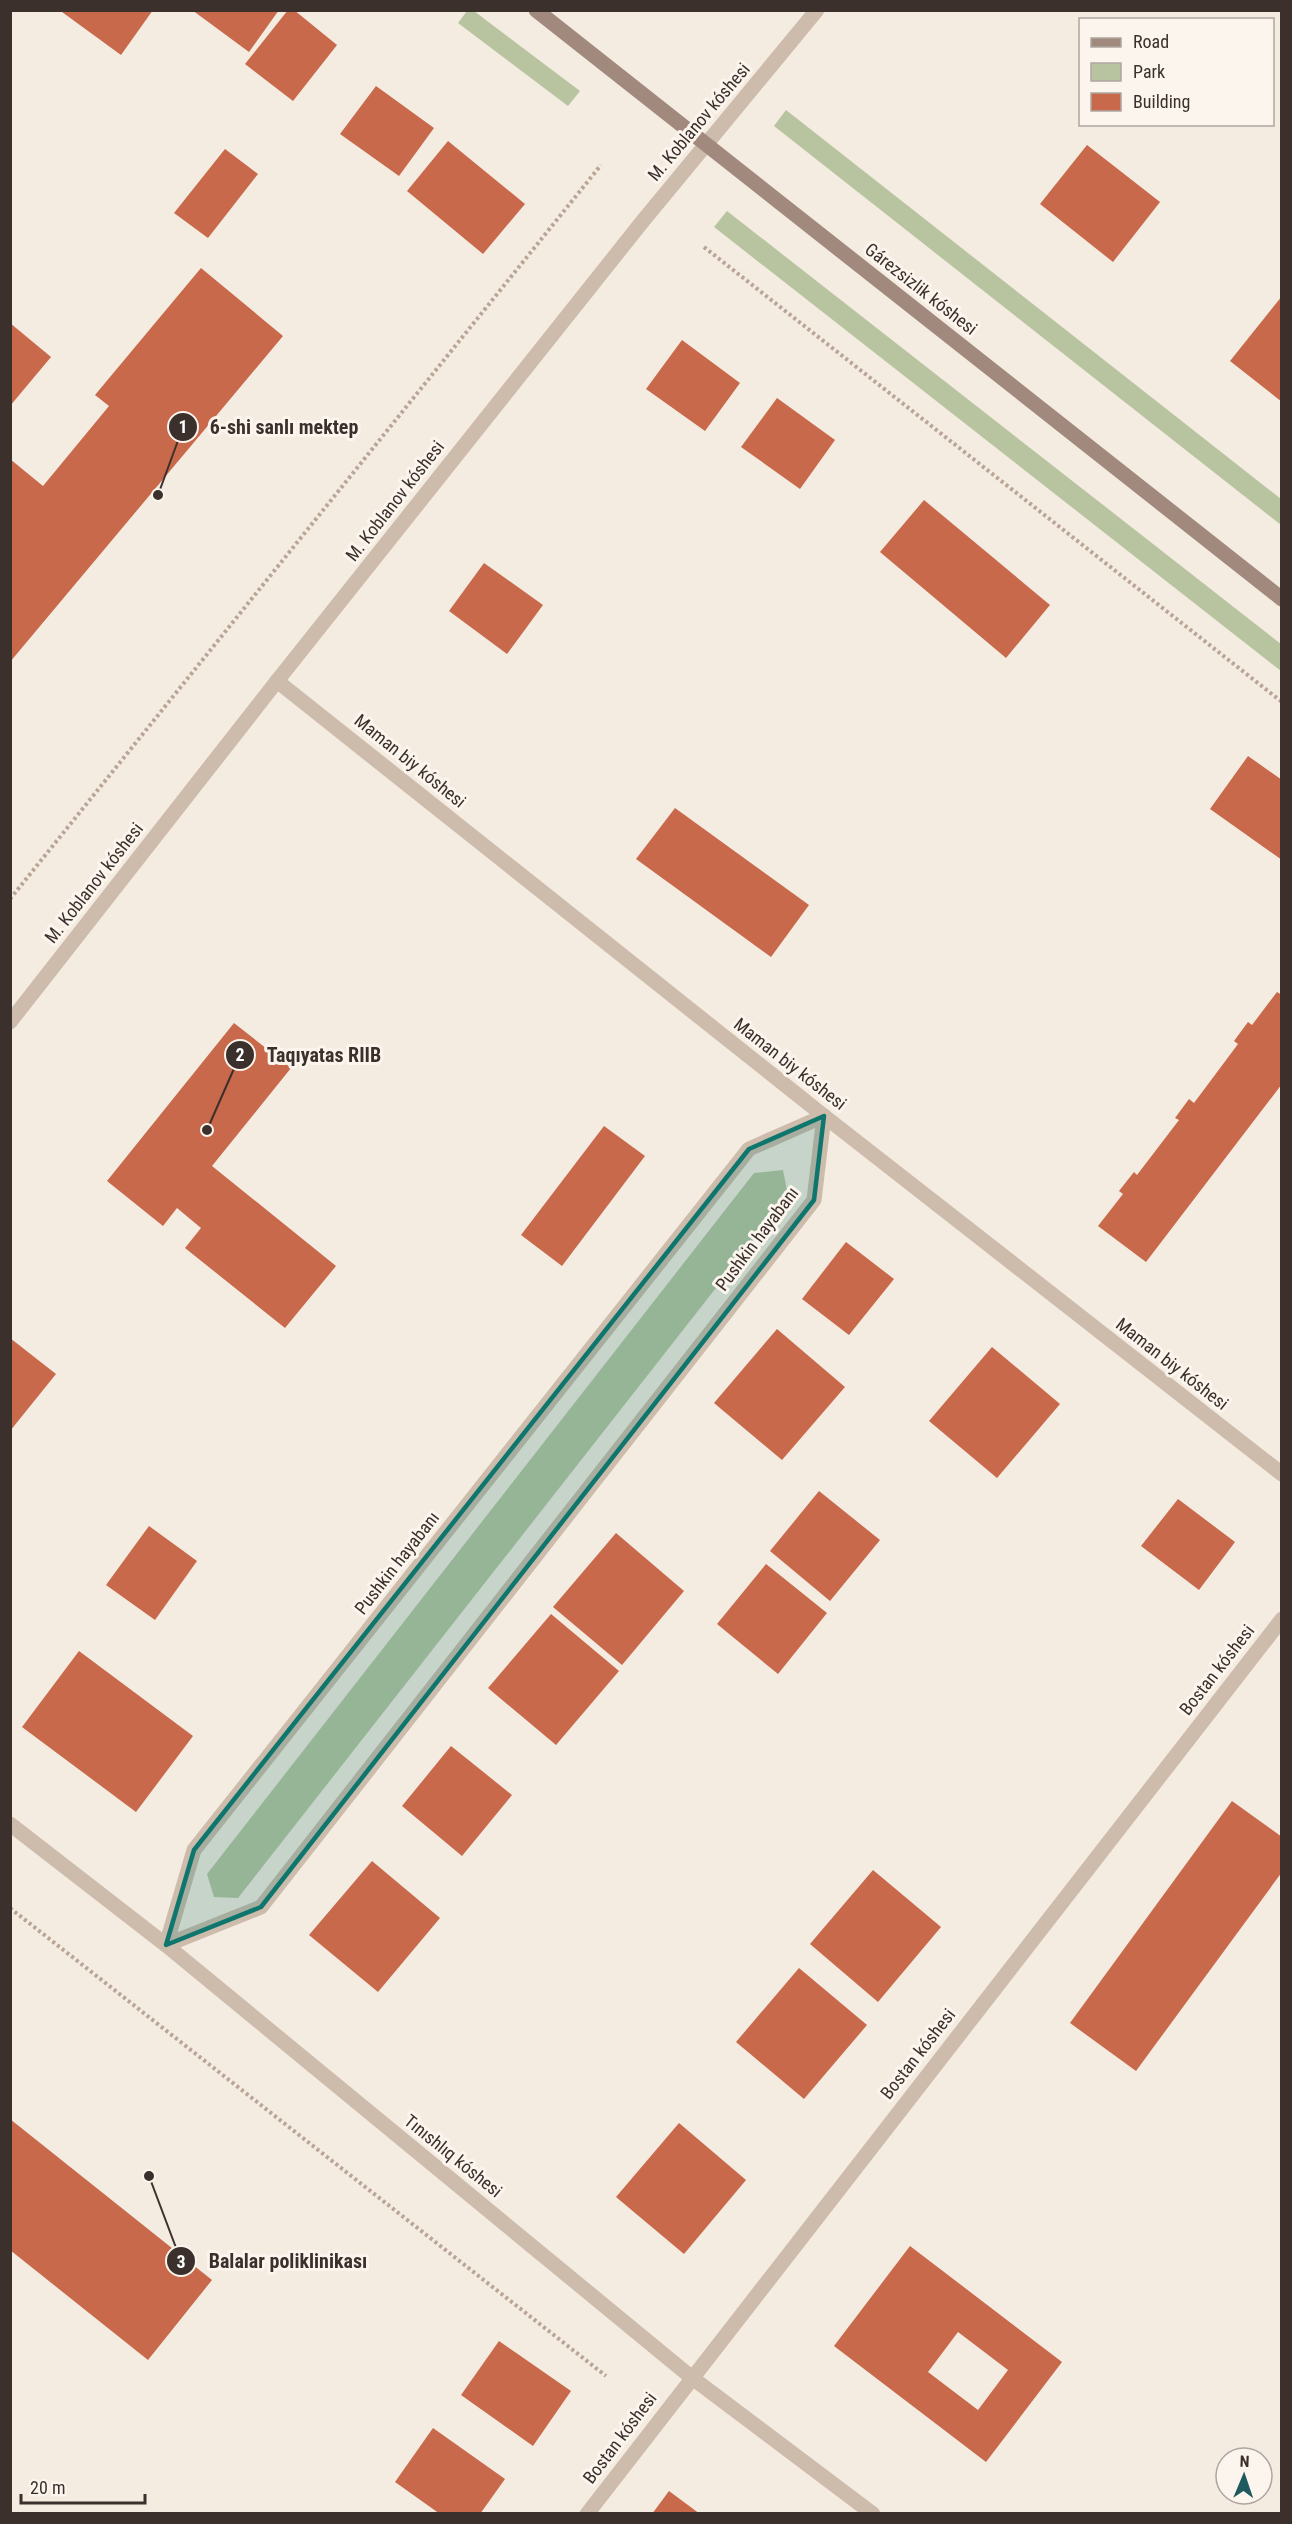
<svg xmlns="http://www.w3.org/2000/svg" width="1292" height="2524" viewBox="0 0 1292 2524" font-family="'Roboto Condensed',sans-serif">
  <rect width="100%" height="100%" fill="#f4ebe1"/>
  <!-- green -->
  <g fill="#b8c4a0">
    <path d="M467,11H474L580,91L568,106L458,23Z"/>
    <path d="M786,110L1281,499V525L774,126Z"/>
    <path d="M727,211L1281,644V671L714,227Z"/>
    <path d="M783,1170L788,1196L238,1898L214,1897L207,1874L754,1173Z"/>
  </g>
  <!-- building -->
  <g fill="#c8694b" fill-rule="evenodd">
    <path d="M63,10H153L121,55L62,12Z"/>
    <path d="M192,10H279L249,52Z"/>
    <path d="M288,10H294L337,45L293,101L245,64Z"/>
    <path d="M376,86L434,128L399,176L340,134Z"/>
    <path d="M448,141L525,204L483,254L407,191Z"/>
    <path d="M1087,145L1160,202L1113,262L1040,204Z"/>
    <path d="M225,149L258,174L208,238L174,213Z"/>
    <path d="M201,268L283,336L10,662V459L43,486L109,406L95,395Z"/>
    <path d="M1282,296V402L1230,361Z"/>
    <path d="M10,323L51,357L10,406Z"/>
    <path d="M682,340L740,383L705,431L646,389Z"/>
    <path d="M777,398L835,440L800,489L741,447Z"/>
    <path d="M924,500L1050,605L1006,658L880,552Z"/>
    <path d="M484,563L543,605L507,654L449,611Z"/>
    <path d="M1248,756L1282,780V860L1210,809Z"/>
    <path d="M675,808L809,905L771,957L636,859Z"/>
    <path d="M1277,992L1282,995V1084L1146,1262L1098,1226L1123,1194L1119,1191L1134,1172L1137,1175L1179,1120L1175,1118L1189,1099L1194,1103L1238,1044L1234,1041L1248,1022L1252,1025Z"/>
    <path d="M234,1023L291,1068L212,1166L336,1266L285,1328L185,1248L201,1228L177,1208L163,1226L107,1181Z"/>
    <path d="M604,1126L645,1156L562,1266L521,1235Z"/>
    <path d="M846,1242L894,1279L849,1335L802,1299Z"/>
    <path d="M777,1329L845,1387L782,1460L714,1403Z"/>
    <path d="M10,1338L56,1374L10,1431Z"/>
    <path d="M992,1347L1060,1404L997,1478L929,1421Z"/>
    <path d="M819,1491L880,1540L830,1601L770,1551Z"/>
    <path d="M1178,1499L1235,1542L1199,1590L1141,1546Z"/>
    <path d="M149,1526L197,1561L155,1620L106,1585Z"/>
    <path d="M616,1533L684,1591L622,1665L553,1607Z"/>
    <path d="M766,1564L827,1613L778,1674L717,1624Z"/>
    <path d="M551,1614L619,1671L556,1745L488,1688Z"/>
    <path d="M79,1651L193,1736L136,1812L22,1727Z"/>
    <path d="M451,1746L512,1795L462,1856L402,1806Z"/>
    <path d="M1232,1801L1282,1837V1872L1136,2071L1070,2023Z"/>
    <path d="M372,1861L440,1918L378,1992L309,1935Z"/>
    <path d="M873,1870L941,1927L878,2002L810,1944Z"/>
    <path d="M799,1968L867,2025L804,2099L736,2042Z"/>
    <path d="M10,2119L212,2280L148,2360L10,2250Z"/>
    <path d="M679,2123L746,2180L684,2254L616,2197Z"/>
    <path d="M910,2246L1062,2362L986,2462L834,2346ZM958,2332L1008,2370L978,2410L928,2372Z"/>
    <path d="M499,2341L571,2391L533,2446L461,2395Z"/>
    <path d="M433,2428L505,2479L480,2514H440L395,2482Z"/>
    <path d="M669,2491L700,2514H652Z"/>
  </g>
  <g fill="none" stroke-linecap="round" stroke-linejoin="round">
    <!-- path -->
    <g stroke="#b9a596" stroke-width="4" stroke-dasharray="3 3" stroke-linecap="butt">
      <path d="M704,247L1282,702"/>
      <path d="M10,899L601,165"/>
      <path d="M10,1908L606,2376"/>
    </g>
    <!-- street -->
    <g stroke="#cdbbac" stroke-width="15">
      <path d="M277,681L824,1116L1282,1474"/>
      <path d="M10,1022L277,681L642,222L817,10"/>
      <path d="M824,1116L814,1200L261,1907L166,1945L194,1850L749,1149Z"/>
      <path d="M10,1824L166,1945L691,2377L873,2514"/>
      <path d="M587,2514L1282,1619"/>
    </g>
    <!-- secondary -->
    <path stroke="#a18a7d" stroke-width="15" d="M536,10L1282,599"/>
  </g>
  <!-- marked area -->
  <path fill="#0f766e" fill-opacity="0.2" stroke="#0f766e" stroke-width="4.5" stroke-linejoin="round" d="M824,1116L814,1200L261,1907L166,1945L194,1850L749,1149Z"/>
  <g text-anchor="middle" stroke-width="6" stroke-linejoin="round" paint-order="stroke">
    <!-- street labels -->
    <g font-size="18" fill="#3b302b" stroke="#fbf5ee">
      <text transform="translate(699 122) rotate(-50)" y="6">M. Koblanov kóshesi</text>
      <text transform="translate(921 289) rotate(38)" y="6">Gárezsizlik kóshesi</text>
      <text transform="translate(395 501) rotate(-52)" y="6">M. Koblanov kóshesi</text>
      <text transform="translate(410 761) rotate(39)" y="6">Maman biy kóshesi</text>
      <text transform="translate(94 883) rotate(-52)" y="6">M. Koblanov kóshesi</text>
      <text transform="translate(790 1064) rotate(38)" y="6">Maman biy kóshesi</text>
      <text transform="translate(757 1239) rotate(-53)" y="6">Pushkin hayabanı</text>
      <text transform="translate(1172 1364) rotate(38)" y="6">Maman biy kóshesi</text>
      <text transform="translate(397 1563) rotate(-52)" y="6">Pushkin hayabanı</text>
      <text transform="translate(1217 1670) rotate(-52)" y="6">Bostan kóshesi</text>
      <text transform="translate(918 2054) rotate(-52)" y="6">Bostan kóshesi</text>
      <text transform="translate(453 2156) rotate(39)" y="6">Tınıshlıq kóshesi</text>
      <text transform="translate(620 2438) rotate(-53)" y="6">Bostan kóshesi</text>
    </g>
  </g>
  <!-- callouts -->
  <path fill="none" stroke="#3b302b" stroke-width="2" d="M158 495L183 427M207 1130L240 1055M149 2176L181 2261"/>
  <g fill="#3b302b" stroke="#fbf5ee" stroke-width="2">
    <circle cx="158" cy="495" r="6"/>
    <circle cx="207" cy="1130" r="6"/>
    <circle cx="149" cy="2176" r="6"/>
    <circle cx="183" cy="427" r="15"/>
    <circle cx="240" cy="1055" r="15"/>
    <circle cx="181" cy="2261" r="15"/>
  </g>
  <g font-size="18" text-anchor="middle" font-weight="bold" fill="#fff">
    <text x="183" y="433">1</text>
    <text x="240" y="1061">2</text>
    <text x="181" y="2268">3</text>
  </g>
  <g font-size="20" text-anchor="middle" font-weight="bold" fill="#3b302b" stroke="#fbf5ee" stroke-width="6" stroke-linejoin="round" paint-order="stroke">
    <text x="284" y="434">6-shi sanlı mektep</text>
    <text x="324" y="1062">Taqıyatas RIIB</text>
    <text x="288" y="2268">Balalar poliklinikası</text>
  </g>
  <!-- border -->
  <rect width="1292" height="2524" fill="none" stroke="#3b302b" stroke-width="24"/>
  <!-- legend -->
  <rect x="1079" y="18" width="195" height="108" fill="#fbf5ee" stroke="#aea6a0" stroke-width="1.5"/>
  <rect x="1091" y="38" width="30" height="9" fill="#a18a7d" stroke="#aea6a0" stroke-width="1.5"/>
  <text x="1133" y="48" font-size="18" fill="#3b302b">Road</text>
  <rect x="1091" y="63" width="30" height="18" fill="#b8c4a0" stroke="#aea6a0" stroke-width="1.5"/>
  <text x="1133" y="78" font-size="18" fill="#3b302b">Park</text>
  <rect x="1091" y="93" width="30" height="18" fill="#c8694b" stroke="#aea6a0" stroke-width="1.5"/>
  <text x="1133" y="108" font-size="18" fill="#3b302b">Building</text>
  <!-- north arrow -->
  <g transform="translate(1244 2476) rotate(2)"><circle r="28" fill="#fbf5ee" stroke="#aea6a0" stroke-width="1.5"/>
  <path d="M0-4.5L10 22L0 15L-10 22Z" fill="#1f5a5e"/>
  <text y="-9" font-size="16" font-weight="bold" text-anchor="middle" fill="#3b302b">N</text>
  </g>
  <!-- scale -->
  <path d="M21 2494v9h124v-9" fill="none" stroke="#3b302b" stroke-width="3"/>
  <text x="30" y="2494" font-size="18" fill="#3b302b" stroke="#fbf5ee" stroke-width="4.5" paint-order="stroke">20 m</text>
</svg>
